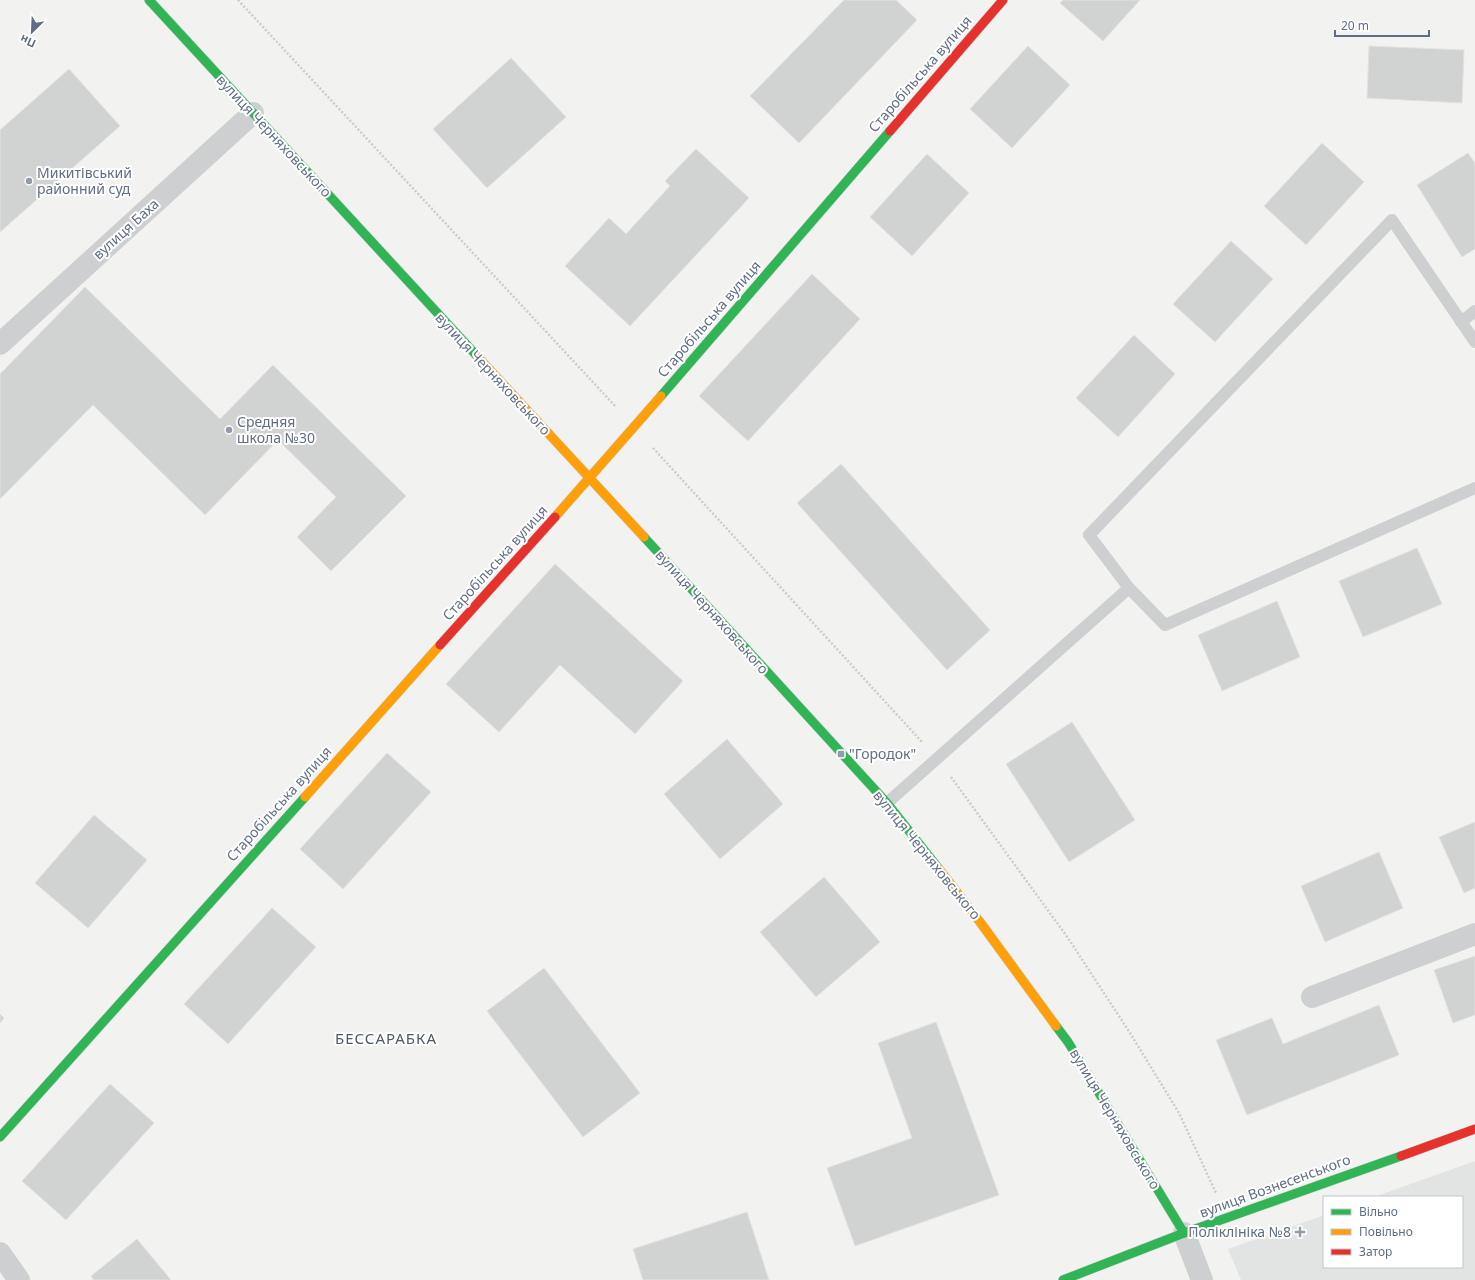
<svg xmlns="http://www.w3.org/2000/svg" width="1475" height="1280" viewBox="0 0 1475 1280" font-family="'Noto Sans',sans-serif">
  <rect width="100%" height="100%" fill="#f2f3f0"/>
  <!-- built -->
  <path fill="#e2e4e3" d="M1475,1161V1280H1241L1228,1249L1324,1215V1267H1462V1197H1374Z"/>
  <!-- building -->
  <g fill="#d1d2d2" stroke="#e2e2e0">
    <path d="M844,0H896L917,20L799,143L750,96Z"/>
    <path d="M1063,0H1140L1103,41L1060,3Z"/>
    <path d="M1028,46L1070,85L1012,148L970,109Z"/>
    <path d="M1369,46L1464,50L1462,103L1367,98Z"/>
    <path d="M511,58L566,117L487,188L433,129Z"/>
    <path d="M69,69L120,126L0,232V130Z"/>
    <path d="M1322,143L1364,182L1306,245L1264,206Z"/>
    <path d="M696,149L749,198L630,326L565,266L609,218L626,234L670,186L665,181Z"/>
    <path d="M1468,153L1475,163V249L1462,257L1417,185Z"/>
    <path d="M927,154L969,193L912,256L870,217Z"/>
    <path d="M1231,241L1273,279L1215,342L1173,304Z"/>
    <path d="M812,274L860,319L748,441L699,396Z"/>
    <path d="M85,287L220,419L273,365L406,496L331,571L297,537L336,497L278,440L205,515L93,405L0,499V374Z"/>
    <path d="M1134,335L1175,374L1118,437L1076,398Z"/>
    <path d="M841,464L990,630L947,670L797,503Z"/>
    <path d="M1417,548L1442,604L1363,637L1339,581Z"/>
    <path d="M555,564L683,681L635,734L560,665L499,732L446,684Z"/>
    <path d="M1277,601L1300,657L1222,691L1198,635Z"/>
    <path d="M1072,722L1135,820L1069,862L1006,764Z"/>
    <path d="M727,739L783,804L720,859L664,794Z"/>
    <path d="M387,753L431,792L343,889L300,849Z"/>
    <path d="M94,815L147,860L88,928L35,883Z"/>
    <path d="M1475,822V888L1464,893L1439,837Z"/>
    <path d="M1379,852L1403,908L1325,942L1301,886Z"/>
    <path d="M824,877L880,942L816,997L760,932Z"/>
    <path d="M272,908L316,947L228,1044L184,1004Z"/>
    <path d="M1475,956V1015L1453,1023L1434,970Z"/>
    <path d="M544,968L640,1093L583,1137L487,1011Z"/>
    <path d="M1379,1005L1399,1055L1247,1115L1216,1040L1272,1018L1283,1044Z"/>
    <path d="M0,1014L4,1018L0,1023Z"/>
    <path d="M936,1022L999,1195L855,1246L827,1168L912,1138L878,1043Z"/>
    <path d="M110,1084L154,1123L66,1220L22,1181Z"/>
    <path d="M747,1212L769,1280H643L633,1249Z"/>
    <path d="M137,1239L171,1280H94L91,1276Z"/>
  </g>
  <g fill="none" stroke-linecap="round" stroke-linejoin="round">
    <!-- fast casing -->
    <g stroke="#ced0d1" stroke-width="10">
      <g id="fast">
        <path d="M149,0L477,356"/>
        <path d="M661,396L890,131"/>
        <path d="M644,537L887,803L939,869"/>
        <path d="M1056,1026L1068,1042L1184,1233"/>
        <path d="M0,1137L305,797"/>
        <path d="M1063,1280L1184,1233L1401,1156"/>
      </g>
    </g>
    <!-- slow casing -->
    <g stroke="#ced0d1" stroke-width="10">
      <g id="slow">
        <path d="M477,356L644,537"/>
        <path d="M555,517L661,396"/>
        <path d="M305,797L440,645"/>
        <path d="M939,869L980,922L1056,1026"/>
      </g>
    </g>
    <!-- jam casing -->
    <g stroke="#ced0d1" stroke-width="10">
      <g id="jam">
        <path d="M890,131L1003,0"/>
        <path d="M440,645L555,517"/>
        <path d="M1401,1156L1475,1129"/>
      </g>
    </g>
    <!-- path -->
    <g stroke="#ccc" stroke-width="2.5" stroke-dasharray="2 2" stroke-linecap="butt">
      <path d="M238,0L616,407"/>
      <path d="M653,448L922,742"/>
      <path d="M951,777L1068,938L1130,1033L1179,1113L1216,1193"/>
    </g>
    <!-- lane -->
    <g stroke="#cecfd0" stroke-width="12">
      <path d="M1461,322L1475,311"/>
      <path d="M1475,342L1392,220L1089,535L1129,588L1165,625L1475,488"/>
      <path d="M887,803L1129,588"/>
    </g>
    <!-- street -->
    <g stroke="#cecfd0" stroke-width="22">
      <path d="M0,344L253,113"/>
      <path d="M1312,997L1475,934"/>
      <path d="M1184,1233L1202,1280"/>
      <path d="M0,1253L19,1280"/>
    </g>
    <!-- fast -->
    <use href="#fast" stroke="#30b455" stroke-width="9"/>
    <!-- slow -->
    <use href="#slow" stroke="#ff9f0a" stroke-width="9"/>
    <!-- jam -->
    <use href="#jam" stroke="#e5322d" stroke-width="9"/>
  </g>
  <!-- markers -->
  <g fill="#939da9" stroke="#fff" stroke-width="1.5">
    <circle cx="29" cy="181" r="4"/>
    <circle cx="229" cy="430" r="4"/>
    <rect x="837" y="750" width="8" height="8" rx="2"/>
    <path d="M1298 1226h4v4h4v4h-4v4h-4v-4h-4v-4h4z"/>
  </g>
  <g text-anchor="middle" stroke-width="4" stroke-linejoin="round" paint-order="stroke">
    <!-- street labels -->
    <g font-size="14" fill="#606e83" stroke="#fff">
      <text transform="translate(920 74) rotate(-49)" y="5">Старобільська вулиця</text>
      <text transform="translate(274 136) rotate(47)" y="5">вулиця Черняховського</text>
      <text transform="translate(126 229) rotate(-42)" y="5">вулиця Баха</text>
      <text transform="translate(709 319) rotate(-49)" y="5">Старобільська вулиця</text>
      <text transform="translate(493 374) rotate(47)" y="5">вулиця Черняховського</text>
      <text transform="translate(495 563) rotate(-48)" y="5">Старобільська вулиця</text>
      <text transform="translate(712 612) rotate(48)" y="5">вулиця Черняховського</text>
      <text transform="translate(279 804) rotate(-48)" y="5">Старобільська вулиця</text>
      <text transform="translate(927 855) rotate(51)" y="5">вулиця Черняховського</text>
      <text transform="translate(1115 1119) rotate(59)" y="5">вулиця Черняховського</text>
      <text transform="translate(1275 1186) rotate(-20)" y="5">вулиця Вознесенського</text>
    </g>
    <!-- poi labels -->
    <g font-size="14" fill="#606e83" stroke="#fff" text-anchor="start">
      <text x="37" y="178">Микитівський<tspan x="37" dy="16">районний суд</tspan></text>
      <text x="237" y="427">Средняя<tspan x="237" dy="16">школа №30</tspan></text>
      <text x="849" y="759">"Городок"</text>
      <text x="1291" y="1237" text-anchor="end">Поліклініка №8</text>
    </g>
    <!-- neighbourhood labels -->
    <g font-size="15" letter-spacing="1" fill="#4f5967" stroke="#fff">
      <text x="386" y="1044">БЕССАРАБКА</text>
    </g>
  </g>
  <!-- legend -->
  <rect x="1323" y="1196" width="140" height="72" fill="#ffffff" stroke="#bfc5cd"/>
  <rect x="1331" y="1209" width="20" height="6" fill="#30b455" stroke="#bfc5cd"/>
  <text x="1359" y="1216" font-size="12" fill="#606e83">Вільно</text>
  <rect x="1331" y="1229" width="20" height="6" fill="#ff9f0a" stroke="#bfc5cd"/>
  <text x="1359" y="1236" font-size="12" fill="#606e83">Повільно</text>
  <rect x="1331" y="1249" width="20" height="6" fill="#e5322d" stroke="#bfc5cd"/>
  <text x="1359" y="1256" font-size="12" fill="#606e83">Затор</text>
  <!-- north arrow -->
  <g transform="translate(32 32) rotate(204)" stroke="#ffffff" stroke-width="3" paint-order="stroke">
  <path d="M0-3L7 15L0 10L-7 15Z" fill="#606e83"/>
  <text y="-6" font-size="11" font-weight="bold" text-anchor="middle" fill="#606e83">Пн</text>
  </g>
  <!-- scale -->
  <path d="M1335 30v6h94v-6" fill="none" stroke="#606e83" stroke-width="2"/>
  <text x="1341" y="30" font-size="12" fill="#606e83" stroke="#ffffff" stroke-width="3" paint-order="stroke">20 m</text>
</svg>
